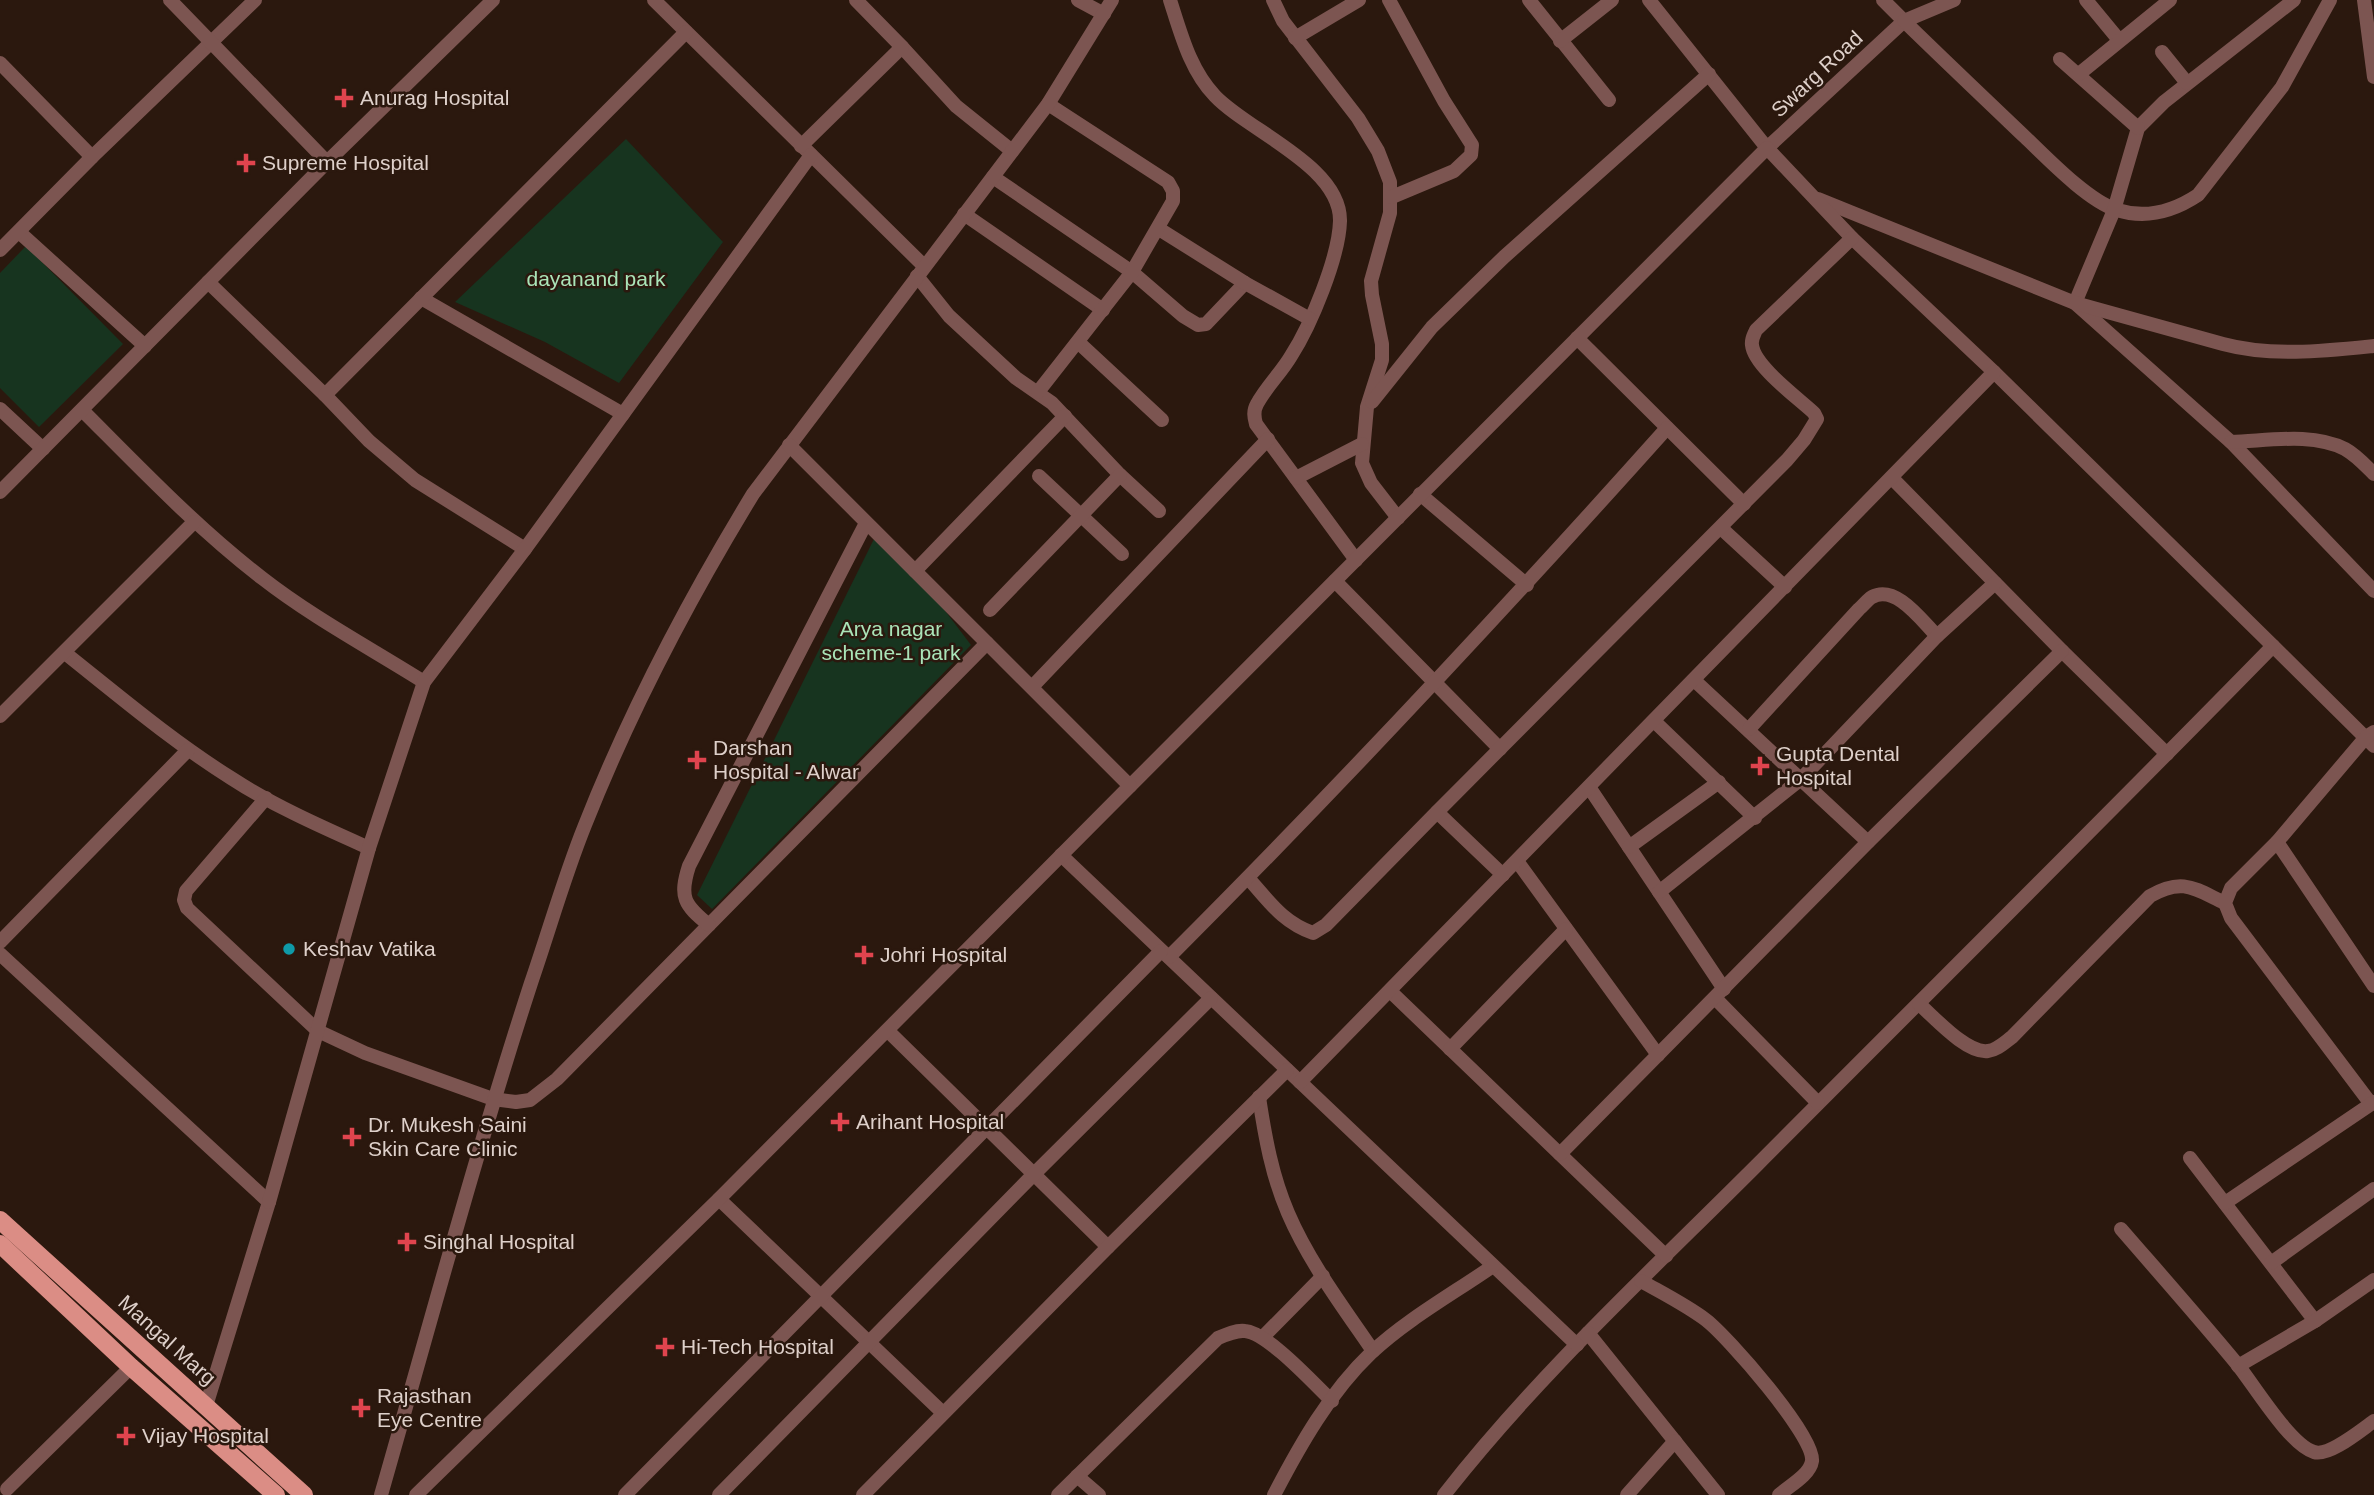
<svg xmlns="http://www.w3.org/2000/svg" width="2374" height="1495" viewBox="0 0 2374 1495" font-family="Helvetica,sans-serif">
  <rect width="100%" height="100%" fill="#2b180e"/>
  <!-- green -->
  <g fill="#17341f">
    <path d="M626,139L723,242L619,383L545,342L455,302Z"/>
    <path d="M26,246L123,344L39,427L0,388V273Z"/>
    <path d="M874,539L915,571L971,645L712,909L697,895Z"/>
  </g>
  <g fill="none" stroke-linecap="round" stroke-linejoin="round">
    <!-- minor -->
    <g stroke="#7c5551" stroke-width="14">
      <path d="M654,0L924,266"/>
      <path d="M1078,0L1104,14"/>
      <path d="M1170,0C1181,34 1190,70 1215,96C1248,131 1341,166 1340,221C1339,257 1311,325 1291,356C1281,373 1266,387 1257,404C1253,411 1254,417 1256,424L1356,560"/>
      <path d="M1273,0L1283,21L1358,118L1378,151L1390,182V213L1371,281L1372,295L1382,344V360L1367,407L1362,463L1371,483L1398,518"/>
      <path d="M1389,0L1444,101L1472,145L1471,155L1454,171L1392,197"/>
      <path d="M1529,0L1609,100"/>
      <path d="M1649,0L1767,148L1904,21L1883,0"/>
      <path d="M1954,0L1904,21C1944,60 1984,98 2025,137C2047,158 2088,201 2117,210C2146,219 2174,211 2198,195L2282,87L2330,0"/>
      <path d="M2086,0L2119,40"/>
      <path d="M2294,0L2164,102L2138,128L2114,210L2075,303L2231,442L2374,591"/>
      <path d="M2364,0L2374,77"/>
      <path d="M1295,38L1359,0"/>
      <path d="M1560,41L1612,0"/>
      <path d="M902,47L956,106L1012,151"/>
      <path d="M2162,52L2187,83"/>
      <path d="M2060,59L2138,128"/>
      <path d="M0,63L92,157"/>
      <path d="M2079,74L2170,0"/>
      <path d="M801,146L902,47L856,0"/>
      <path d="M327,162L493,0"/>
      <path d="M993,177L1132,272L1183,316L1198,325L1206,324L1245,283"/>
      <path d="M1818,199L2075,303L2223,344C2271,357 2325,351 2374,346"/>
      <path d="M964,214L1103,310"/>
      <path d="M1159,229L1245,283L1310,319"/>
      <path d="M19,232L145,346"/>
      <path d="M0,250L92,157L255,0"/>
      <path d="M917,276L949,316L1016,378L1052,403L1120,475L1159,511"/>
      <path d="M208,282L325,395"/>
      <path d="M421,298L623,414"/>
      <path d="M1577,338L1744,504"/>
      <path d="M1078,342L1162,420"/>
      <path d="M1038,392L1132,272L1173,201V191L1168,182L1048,104"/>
      <path d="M1372,402L1432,327L1504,257L1709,74"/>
      <path d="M0,409L43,449"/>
      <path d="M82,410C140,468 197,528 262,578C312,617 370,648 424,682"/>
      <path d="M2231,442C2267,441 2312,432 2345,449C2356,455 2365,465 2374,474"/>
      <path d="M1039,476L1122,554"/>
      <path d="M1296,478L1362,444"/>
      <path d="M1892,478L2062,651L2167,754"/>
      <path d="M0,492L327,162L170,0"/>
      <path d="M1420,494L1527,585"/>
      <path d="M1721,528L1785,587"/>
      <path d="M525,549L415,480L369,441L325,395L686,32"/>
      <path d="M915,571L1065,416"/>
      <path d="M1335,581L1500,749"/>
      <path d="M990,610L1120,475"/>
      <path d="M2273,646L2374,746"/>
      <path d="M65,653C119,696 172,741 231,778C274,806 322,827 369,848"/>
      <path d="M1694,680L1868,842"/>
      <path d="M1032,687L1268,439"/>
      <path d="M0,716L194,522"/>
      <path d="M1654,721L1755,818"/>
      <path d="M1749,729L1859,609C1863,606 1867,600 1872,597C1896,584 1922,621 1937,636"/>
      <path d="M1130,786L1767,148L1852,238L1994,372L2273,646C2102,821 1928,993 1756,1166C1649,1273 1537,1376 1444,1495"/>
      <path d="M1589,787L1724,989"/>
      <path d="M266,798L186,891L184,900L187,908L318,1031L365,1053L493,1099L516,1102L530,1100L557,1079L987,643"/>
      <path d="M1437,812L1503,875"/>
      <path d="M2277,842L2374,986"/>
      <path d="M1629,847L1719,782"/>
      <path d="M1061,855L1577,1345"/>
      <path d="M1517,861L1658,1055"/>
      <path d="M1248,878C1269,901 1282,922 1313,933L1326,925L1437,812L1787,460L1804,440L1817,419L1814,413C1798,398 1754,366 1752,345C1751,339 1754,335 1756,330L1852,238"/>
      <path d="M1659,892L1801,779L1937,636L1995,583"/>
      <path d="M709,925C684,905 679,897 689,866L866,523"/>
      <path d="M0,942L188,750"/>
      <path d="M0,954L269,1202L206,1406"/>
      <path d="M1169,957C1340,786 1505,609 1667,428"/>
      <path d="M1390,991L1666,1256"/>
      <path d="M1715,998L1818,1103"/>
      <path d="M1919,1004C1935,1018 1967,1054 1988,1051C1997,1050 2005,1042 2012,1037L2150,896C2183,877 2195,889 2225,903"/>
      <path d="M888,1031L1108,1247"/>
      <path d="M1450,1049L1566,929"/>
      <path d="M1300,1082L1994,372"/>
      <path d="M1259,1097C1265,1137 1272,1176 1288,1213C1309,1262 1343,1307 1373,1351"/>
      <path d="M2371,1104L2231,918L2225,903L2231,888L2277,842L2366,737L2374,732"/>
      <path d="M1560,1154L1868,842L2062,651"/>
      <path d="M2190,1158L2315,1321"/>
      <path d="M719,1199L943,1413"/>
      <path d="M269,1202L369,848L424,682L525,549L811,155"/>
      <path d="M2225,1203L2374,1102"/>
      <path d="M2121,1229C2160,1274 2199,1318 2237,1364C2254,1385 2290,1445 2314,1452C2329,1457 2361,1430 2374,1421"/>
      <path d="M2271,1263L2374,1189"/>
      <path d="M1641,1281C1662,1293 1686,1305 1706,1320C1727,1336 1815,1436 1812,1461C1810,1475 1789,1486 1779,1495"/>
      <path d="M1588,1333L1718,1495"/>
      <path d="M1263,1337L1323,1276"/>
      <path d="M2238,1366L2315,1321L2374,1280"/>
      <path d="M1077,1476L1099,1495"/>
      <path d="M7,1489L131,1367"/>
      <path d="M381,1495C430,1324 476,1152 531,983C549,931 564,877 585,825C630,711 689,599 753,494L1048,104L1112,0"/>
      <path d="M416,1495L719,1199L1130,786L789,445"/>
      <path d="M625,1495L1161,951"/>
      <path d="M719,1495L1033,1175L1211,998"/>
      <path d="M863,1495L1108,1247L1287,1070"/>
      <path d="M1058,1495L1218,1338C1227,1334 1236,1330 1245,1331C1268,1333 1314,1384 1332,1401"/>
      <path d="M1274,1495C1300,1445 1330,1392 1371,1353C1406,1320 1454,1293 1493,1266"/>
      <path d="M1627,1495L1675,1441"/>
    </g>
    <!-- primary -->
    <g stroke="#db8d85" stroke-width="18">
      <path d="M0,1220L304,1495"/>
      <path d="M0,1244L131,1367L276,1495"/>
    </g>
  </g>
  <!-- markers -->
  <g fill="#e0444e" stroke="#2b180e" stroke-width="2.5">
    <path d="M340.5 87.5h7v7h7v7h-7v7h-7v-7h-7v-7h7z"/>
    <path d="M242.5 152.5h7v7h7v7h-7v7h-7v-7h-7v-7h7z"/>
    <path d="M693.5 749.5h7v7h7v7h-7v7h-7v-7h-7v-7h7z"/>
    <path d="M1756.5 755.5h7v7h7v7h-7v7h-7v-7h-7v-7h7z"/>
    <path d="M860.5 944.5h7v7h7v7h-7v7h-7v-7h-7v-7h7z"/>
    <path d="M836.5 1111.5h7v7h7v7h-7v7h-7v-7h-7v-7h7z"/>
    <path d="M348.5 1126.5h7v7h7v7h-7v7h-7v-7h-7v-7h7z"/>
    <path d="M403.5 1231.5h7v7h7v7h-7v7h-7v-7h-7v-7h7z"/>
    <path d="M661.5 1336.5h7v7h7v7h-7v7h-7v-7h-7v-7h7z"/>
    <path d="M357.5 1397.5h7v7h7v7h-7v7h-7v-7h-7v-7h7z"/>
    <path d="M122.5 1425.5h7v7h7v7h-7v7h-7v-7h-7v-7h7z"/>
  </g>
  <circle fill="#0f9aa8" stroke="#2b180e" stroke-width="2.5" cx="289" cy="949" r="7"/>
  <g text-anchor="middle" stroke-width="5" stroke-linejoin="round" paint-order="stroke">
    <!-- street labels -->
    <g font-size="21" fill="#ded0ca" stroke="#2b180e">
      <text transform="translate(1817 74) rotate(-43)" y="7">Swarg Road</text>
      <text transform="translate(167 1340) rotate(42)" y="7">Mangal Marg</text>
    </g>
    <!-- poi labels -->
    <g font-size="21" fill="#ded0ca" stroke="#2b180e" text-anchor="start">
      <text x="360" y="105">Anurag Hospital</text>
      <text x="262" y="170">Supreme Hospital</text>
      <text x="713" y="755">Darshan<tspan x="713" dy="24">Hospital - Alwar</tspan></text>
      <text x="1776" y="761">Gupta Dental<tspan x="1776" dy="24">Hospital</tspan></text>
      <text x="303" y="956">Keshav Vatika</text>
      <text x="880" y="962">Johri Hospital</text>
      <text x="856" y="1129">Arihant Hospital</text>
      <text x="368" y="1132">Dr. Mukesh Saini<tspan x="368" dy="24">Skin Care Clinic</tspan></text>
      <text x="423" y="1249">Singhal Hospital</text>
      <text x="681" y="1354">Hi-Tech Hospital</text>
      <text x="377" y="1403">Rajasthan<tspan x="377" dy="24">Eye Centre</tspan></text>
      <text x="142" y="1443">Vijay Hospital</text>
    </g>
    <!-- park labels -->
    <g font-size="21" fill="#aae4b8" stroke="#2b180e">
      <text x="596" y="286">dayanand park</text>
      <text x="891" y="636">Arya nagar<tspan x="891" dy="24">scheme-1 park</tspan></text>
    </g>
  </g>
</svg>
